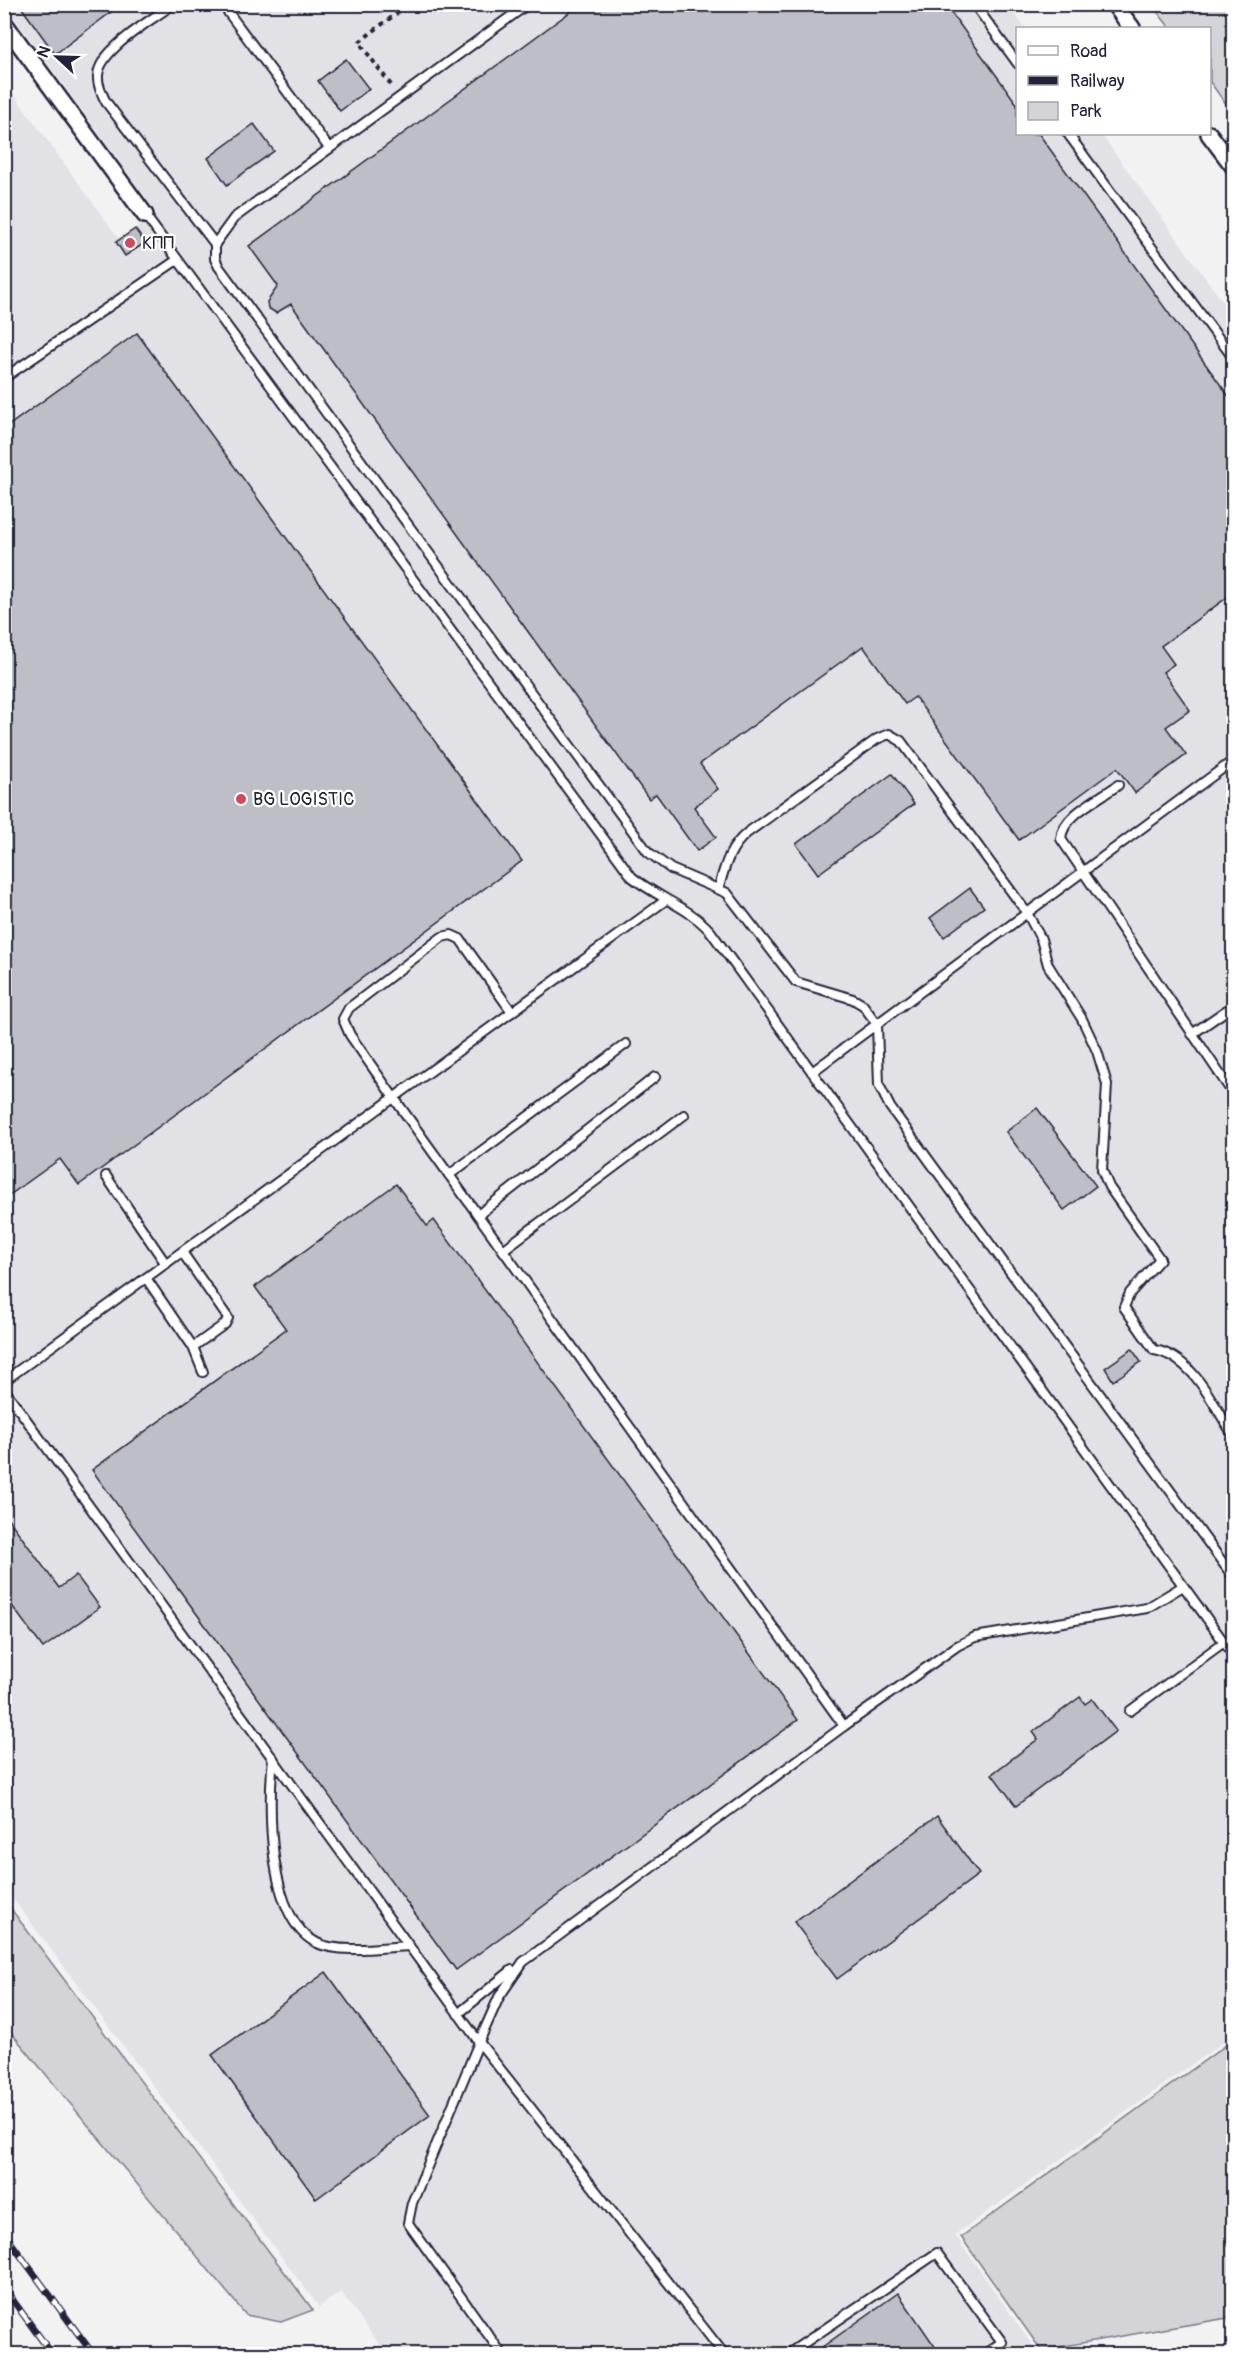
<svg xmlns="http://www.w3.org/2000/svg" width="1238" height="2359" viewBox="0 0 1238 2359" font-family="Pangolin,sans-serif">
  <rect width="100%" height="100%" fill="#f2f2f3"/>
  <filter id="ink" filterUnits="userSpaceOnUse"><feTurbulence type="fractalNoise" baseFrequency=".0167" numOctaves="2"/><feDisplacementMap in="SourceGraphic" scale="12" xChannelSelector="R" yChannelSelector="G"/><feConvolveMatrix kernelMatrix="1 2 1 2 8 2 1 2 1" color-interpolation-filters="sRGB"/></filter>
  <g filter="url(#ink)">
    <!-- built -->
    <path fill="#e2e2e6" d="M5,5H1008L1025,28H1018V134H1101L1233,316V2035L955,2235L1037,2352L1033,2354H386L341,2292L319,2307L5,1888L4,81L120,240L157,213Z"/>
    <!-- green -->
    <g fill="#d3d3d8" stroke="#7a7a8a" stroke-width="1.5">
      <path d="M1152,5H1233V114L1210,82V28H1170Z"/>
      <path d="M4,1901H5L313,2310L281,2322L246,2315L9,2030L5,2033Z"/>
      <path d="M1233,2040V2317L1041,2350L961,2237Z"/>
    </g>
    <!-- building -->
    <g fill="#bebec6" stroke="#22223b" stroke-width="1.5">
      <path d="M19,4H122L55,54Z"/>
      <path d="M581,4H945L1017,104V134H1039L1233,402V593L1161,646L1174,664L1163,672L1190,710L1166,727L1186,755L1135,793L1117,768L1019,840L915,697L905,704L863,646L700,764L718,789L694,807L716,837L697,851L656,794L649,799L291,304L276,313L268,308L267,302L278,286L249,246Z"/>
      <path d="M346,59L369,89L340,111L318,81Z"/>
      <path d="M254,124L274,151L227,185L208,158Z"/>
      <path d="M135,229L145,243L125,256L116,242Z"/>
      <path d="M137,333L522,861L79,1185L60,1159L4,1199V429Z"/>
      <path d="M892,774L914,804L818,874L796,844Z"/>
      <path d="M970,888L984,907L944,937L930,918Z"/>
      <path d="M1037,1108L1096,1186L1064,1210L1006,1132Z"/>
      <path d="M396,1184L427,1226L434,1220L798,1720L456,1970L92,1470L286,1329L255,1287Z"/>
      <path d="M1132,1349L1141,1362L1113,1381L1105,1368Z"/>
      <path d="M4,1513L59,1588L76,1575L100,1607L43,1648L4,1595Z"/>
      <path d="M1080,1697L1085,1704L1092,1699L1116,1731L1016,1806L992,1774L1038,1739L1033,1732Z"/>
      <path d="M937,1816L979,1874L837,1979L794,1922Z"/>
      <path d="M326,1972L430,2115L316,2199L212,2055Z"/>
      <path d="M898,2293L936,2348L927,2355H811Z"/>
    </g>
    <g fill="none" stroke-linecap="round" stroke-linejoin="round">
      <!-- service casing -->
      <g stroke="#22223b" stroke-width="12">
        <g id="service">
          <path d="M173,4C152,20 100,49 98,75C97,85 102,94 106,102L215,244L234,218L528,4"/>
          <path d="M222,4L329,148"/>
          <path d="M974,4L1018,64"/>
          <path d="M1068,134L1234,359"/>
          <path d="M145,215L632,877C658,898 689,907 711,932L1234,1656"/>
          <path d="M215,244V259L219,267L648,852L671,869L727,893L796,982L853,999L863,1005L877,1024L879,1085L890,1107L1234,1578"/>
          <path d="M4,378L177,260"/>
          <path d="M1118,785C1101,798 1062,815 1061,839L1234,1095"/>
          <path d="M719,887C725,866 729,848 747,833L877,739L889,734L901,741L1027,913L1041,939L1048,965L1082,1019L1097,1051L1107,1084L1102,1170L1109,1187L1160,1259L1130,1293L1124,1307L1154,1350C1194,1357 1213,1405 1234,1436"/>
          <path d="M512,1012L460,939L451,935L442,937L349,1008L343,1019L350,1035L394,1098L844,1726L523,1962L499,1997L479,2042L724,2354"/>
          <path d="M1192,1034L1234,1005"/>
          <path d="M812,1072L1234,760"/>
          <path d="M449,1175L626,1044"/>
          <path d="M106,1176L166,1264"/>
          <path d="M478,1215L655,1077"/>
          <path d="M503,1250L684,1115"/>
          <path d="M146,1278L193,1347L225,1324L228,1318L182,1252"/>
          <path d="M193,1347L203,1372"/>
          <path d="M4,1381L666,900"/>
          <path d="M4,1389L479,2042L412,2203L408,2223L502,2354"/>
          <path d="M1130,1711L1224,1642"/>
          <path d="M844,1726L957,1646L975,1637L1147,1608L1183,1586"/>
          <path d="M273,1758C268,1805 267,1919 317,1943C340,1954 384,1947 409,1946"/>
          <path d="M458,2014L512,1970"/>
          <path d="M788,2354L937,2253L1002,2342L985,2354"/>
        </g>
      </g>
      <!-- minor casing -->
      <g stroke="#22223b" stroke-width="20">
        <g id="minor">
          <path d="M1114,4L1132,28"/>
          <path d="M4,23L145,215"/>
          <path d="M1209,134L1234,167"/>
        </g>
      </g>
      <!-- path -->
      <path stroke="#22223b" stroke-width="4" stroke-dasharray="4.5 4.5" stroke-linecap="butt" d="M391,85L359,42L409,4"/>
      <!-- service -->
      <use href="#service" stroke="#fff" stroke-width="8"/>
      <!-- minor -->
      <use href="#minor" stroke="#fff" stroke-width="15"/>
      <!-- rail casing -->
      <g stroke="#22223b" stroke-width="7">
        <g id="rail">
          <path d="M4,2233L93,2354"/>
          <path d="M4,2288L52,2354"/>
        </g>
      </g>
      <!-- rail -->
      <use href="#rail" stroke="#fff" stroke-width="4.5" stroke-dasharray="14" stroke-linecap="butt"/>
    </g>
  </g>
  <!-- markers -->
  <g fill="#d1495b" stroke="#fff" stroke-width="2">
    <circle cx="130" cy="243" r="6"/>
    <circle cx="241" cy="799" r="6"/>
  </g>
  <g text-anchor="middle" stroke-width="4.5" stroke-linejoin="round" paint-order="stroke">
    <!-- poi labels -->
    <g font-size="18" fill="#22223b" stroke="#fff" text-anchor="start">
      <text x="142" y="249">КПП</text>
      <text x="253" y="805">BG LOGISTIC</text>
    </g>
  </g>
  <!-- margin -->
  <rect width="1238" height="2359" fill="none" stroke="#fff" stroke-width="24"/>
  <rect x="12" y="12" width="1214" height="2335" fill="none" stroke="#22223b" stroke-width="2" filter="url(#ink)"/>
  <!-- legend -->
  <rect x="1016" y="27" width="195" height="108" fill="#ffffff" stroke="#a7a7b1" stroke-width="1.5"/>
  <rect x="1028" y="46" width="30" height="9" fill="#ffffff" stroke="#a7a7b1" stroke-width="1.5"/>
  <text x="1070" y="57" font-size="18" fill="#22223b">Road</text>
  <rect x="1028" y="76" width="30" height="9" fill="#22223b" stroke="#a7a7b1" stroke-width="1.5"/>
  <text x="1070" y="87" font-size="18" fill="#22223b">Railway</text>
  <rect x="1028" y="102" width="30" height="18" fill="#d3d3d8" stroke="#a7a7b1" stroke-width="1.5"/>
  <text x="1070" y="117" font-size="18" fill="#22223b">Park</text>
  <!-- north arrow -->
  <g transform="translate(57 57) rotate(292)" stroke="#ffffff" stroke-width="4.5" paint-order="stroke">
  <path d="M0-4.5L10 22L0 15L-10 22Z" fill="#22223b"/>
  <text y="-9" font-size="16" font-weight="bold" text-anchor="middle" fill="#22223b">N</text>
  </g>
</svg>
